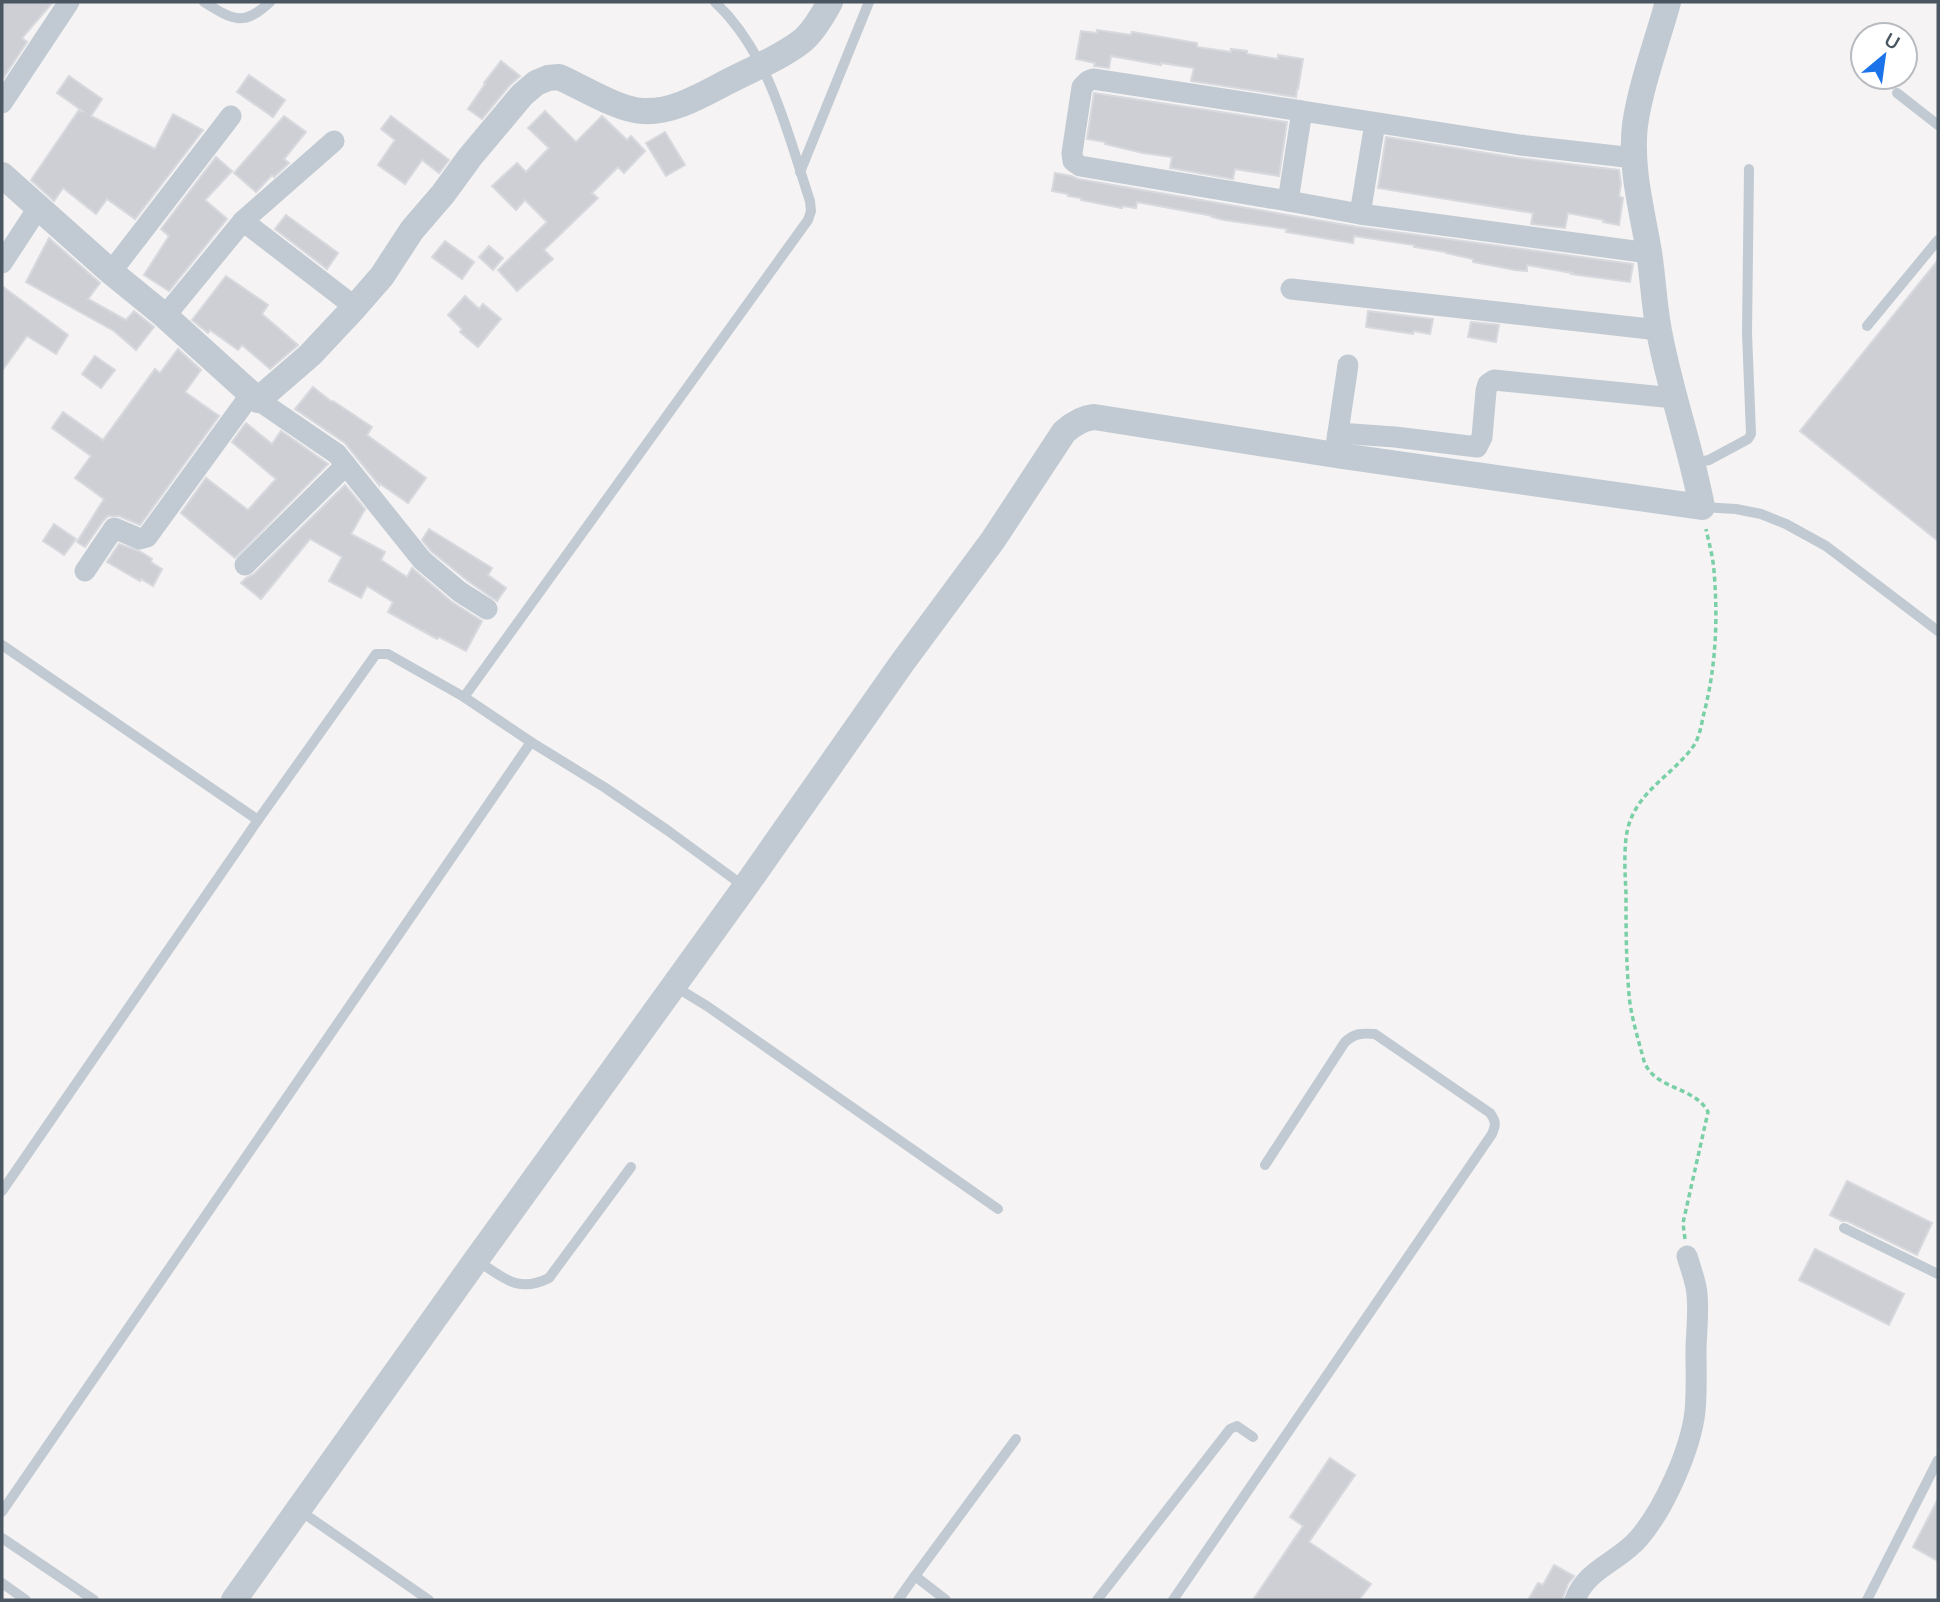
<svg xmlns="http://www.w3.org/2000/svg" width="1940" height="1602" viewBox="0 0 1940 1602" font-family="'Nunito Sans',sans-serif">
  <rect width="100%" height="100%" fill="#f5f3f3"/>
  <!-- building -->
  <g fill="#cdcfd5" stroke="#d7d9de" stroke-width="2">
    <path d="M2,2H53L22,38L27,42L2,80Z"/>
    <path d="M1097,30L1131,35L1132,32L1197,43V47L1231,52V49L1247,51V54L1278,59V55L1303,59L1298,89H1297L1296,97L1191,81L1194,68L1161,63V65L1111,56L1109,68L1094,66L1095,63L1076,59L1081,31L1097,33Z"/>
    <path d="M501,61L520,76L510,85L482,119L468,109L485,84L484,83Z"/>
    <path d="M249,75L285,100L273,117L237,92Z"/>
    <path d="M69,76L102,99L91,116L155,149L173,114L203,130L135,219L107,199L96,214L63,188L54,201L31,180L79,110L84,112L57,93Z"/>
    <path d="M1094,93L1287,122L1279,176L1235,169L1233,179L1170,168L1172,157L1143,153L1105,144V142L1087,139Z"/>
    <path d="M545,111L576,142L602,116L627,140L631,136L645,151L624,173L618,167L592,193L598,198L544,250L553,259L517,291L498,270L547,222L525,200L516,210L492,186L517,163L526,172L549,148L528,128Z"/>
    <path d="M284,116L306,132L284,159L289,163L274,177L272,175L256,192L234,173Z"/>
    <path d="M391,116L449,160L439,173L422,160L405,184L378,165L395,140L381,129Z"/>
    <path d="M665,132L685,165L666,176L646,143Z"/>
    <path d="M1386,137L1518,158L1619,170L1621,184L1619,196L1623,198L1619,225L1603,222L1604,220L1568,213L1565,228L1531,224L1533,213L1378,188Z"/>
    <path d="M216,157L232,171L205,200L227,219L169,291L144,275L169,236L161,229Z"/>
    <path d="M1055,173L1071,176L1078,179L1358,227L1633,264L1630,282L1571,274L1572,273L1527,265V271L1515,270L1473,262V259L1446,253V252L1414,247V245L1354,236L1353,243L1286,232L1287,229L1224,220L1212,217L1213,216L1137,202L1136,208L1123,206L1122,208L1081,200V198L1068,196V194L1052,191Z"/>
    <path d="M286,215L338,253L327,269L275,229Z"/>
    <path d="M49,238L100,283L88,299L126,320L134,311L154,327L136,350L114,331L26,282Z"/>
    <path d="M445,241L474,262L462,279L432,257Z"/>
    <path d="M489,246L503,258L493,270L479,257Z"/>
    <path d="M1938,260V541L1800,431Z"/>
    <path d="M226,276L268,305L262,314L298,345L270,369L242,345L238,350L210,330L208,333L192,320Z"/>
    <path d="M2,286L68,335L56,354L27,336L2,371Z"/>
    <path d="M465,296L479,309L483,304L501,319L478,347L460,332L462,329L448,315Z"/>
    <path d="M1368,311L1433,319L1430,334L1414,331L1413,334L1366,327Z"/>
    <path d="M1471,322L1499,325L1496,342L1468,337Z"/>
    <path d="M178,349L201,370L185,392L219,416L140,525L119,516H108L103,521L85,547L77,542L104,499L75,478L91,456L52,428L63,412L103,440L155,369L160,373Z"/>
    <path d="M95,356L115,370L101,388L82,374Z"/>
    <path d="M313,387L332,402L333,401L372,427L367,435L426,478L408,503L379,483V485L345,443L295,409Z"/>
    <path d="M246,423L272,444L281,431L328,464L235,558L181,513L206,478L248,510L276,479L232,442Z"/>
    <path d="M345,485L365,509L351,534L385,552L381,560L407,577L412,568L452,602L482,621L466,651L439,637L437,639L388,612L393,602L367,586L361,598L329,581L342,557L310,539L261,599L241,583L246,578L254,574Z"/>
    <path d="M54,524L76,539L64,555L43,541Z"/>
    <path d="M429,529L492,568L488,575L506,588L497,601L468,581L431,551L422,540Z"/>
    <path d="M119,544L139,551L152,559L151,562L162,569L153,586L141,579L140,581L107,562Z"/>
    <path d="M1847,1181L1932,1223L1917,1255L1847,1221H1842L1830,1215Z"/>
    <path d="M1815,1249L1904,1294L1889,1325L1799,1280Z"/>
    <path d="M1330,1458L1355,1475L1309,1542L1371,1584L1359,1600H1253L1303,1526L1290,1517Z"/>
    <path d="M1938,1499V1561L1913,1547Z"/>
    <path d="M1554,1565L1574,1576L1568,1584L1562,1600H1528L1538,1583L1543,1585Z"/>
  </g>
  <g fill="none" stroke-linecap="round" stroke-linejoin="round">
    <!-- path -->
    <path stroke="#7ad0a6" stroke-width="3.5" stroke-dasharray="5 3.5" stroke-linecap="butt" d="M1685,1239L1683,1223L1708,1112C1695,1086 1654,1090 1644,1061C1639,1042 1630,1013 1629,994C1626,960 1626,927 1626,893C1625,874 1623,842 1629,824C1640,790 1672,775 1692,748C1700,738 1701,725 1704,713C1716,667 1718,619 1714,571C1713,557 1709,543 1706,529"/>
    <!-- service -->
    <g stroke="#c1cad2" stroke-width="10">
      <path d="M204,2C233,20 243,27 270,2"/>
      <path d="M1897,93L1938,125"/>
      <path d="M800,172L869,2"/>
      <path d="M1867,326L1938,240"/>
      <path d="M1694,463L1709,460L1748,439L1751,434L1747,333L1749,169"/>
      <path d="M1702,507L1736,509L1761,514L1786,524L1826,546L1938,631"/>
      <path d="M2,645L258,820"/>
      <path d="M464,697L808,220L811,211L810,201C787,132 770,54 715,2"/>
      <path d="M674,986L707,1006L998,1209"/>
      <path d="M2,1191L258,820L376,654H388L464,697L531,742L604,787L667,830L745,887"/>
      <path d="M1844,1228L1938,1274"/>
      <path d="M476,1260C503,1277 517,1294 549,1278L631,1167"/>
      <path d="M299,1510L429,1600"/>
      <path d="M2,1512L531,742"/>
      <path d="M2,1538L94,1600"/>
      <path d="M915,1576L1016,1439"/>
      <path d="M2,1583L26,1600"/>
      <path d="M898,1600L915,1576L946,1600"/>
      <path d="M1097,1600L1230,1429L1237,1426L1253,1437"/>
      <path d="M1173,1600L1492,1134C1496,1125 1496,1121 1490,1113L1375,1034C1362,1033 1355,1033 1345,1042L1265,1165"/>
      <path d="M1867,1600L1938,1460"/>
    </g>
    <!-- minor -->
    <g stroke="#c1cad2" stroke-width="21">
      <path d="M2,103L69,2"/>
      <path d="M1302,111L1093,79L1088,81L1082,87L1072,153L1073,161L1080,166L1288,201L1302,111L1520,145L1634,158"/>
      <path d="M1288,201L1360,214L1649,253"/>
      <path d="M1360,214L1375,123"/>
      <path d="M243,221L334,141"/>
      <path d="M2,263L38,208"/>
      <path d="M111,272L231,116"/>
      <path d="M1291,289L1659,330"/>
      <path d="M165,316L243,221L355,307"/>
      <path d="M258,400L337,454L422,560L460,592L487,609"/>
      <path d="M1338,433L1395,437L1477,447L1482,437L1486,391L1488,384L1494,380L1674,398"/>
      <path d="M1336,446L1348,365"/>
      <path d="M245,565L346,465"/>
      <path d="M85,571L114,528L140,539L147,537L251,394"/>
      <path d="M1575,1600C1586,1569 1619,1562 1639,1538C1664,1509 1691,1449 1695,1411C1697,1391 1696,1371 1696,1352C1696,1332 1700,1306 1696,1287C1694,1277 1690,1266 1687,1256"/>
    </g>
    <!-- tertiary -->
    <g stroke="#c1cad2" stroke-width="26">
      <path d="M2,175L111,272L165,316L258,400L310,355L355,307L382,276L412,230L443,194L470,157L522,95L536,83L548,78L559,77C582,87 618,110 643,111C676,113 708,91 737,77C759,66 783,56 802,41C814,31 823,15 830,2"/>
      <path d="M234,1600L476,1260L745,887L902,663L993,540L1064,432C1073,424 1082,418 1094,417L1342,456L1702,507C1691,448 1670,391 1659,331C1654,305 1653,278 1649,252C1642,210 1630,168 1635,125C1641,84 1657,42 1668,2"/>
    </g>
  </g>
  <!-- border -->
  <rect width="1940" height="1602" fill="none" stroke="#4a5661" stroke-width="7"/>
  <!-- north arrow -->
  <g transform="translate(1884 56) rotate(29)"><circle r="33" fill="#ffffff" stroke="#b7bbc0" stroke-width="2"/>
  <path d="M0-5L12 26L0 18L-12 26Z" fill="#1a73e8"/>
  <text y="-10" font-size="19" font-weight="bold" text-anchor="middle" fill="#4a5661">U</text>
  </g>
</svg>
